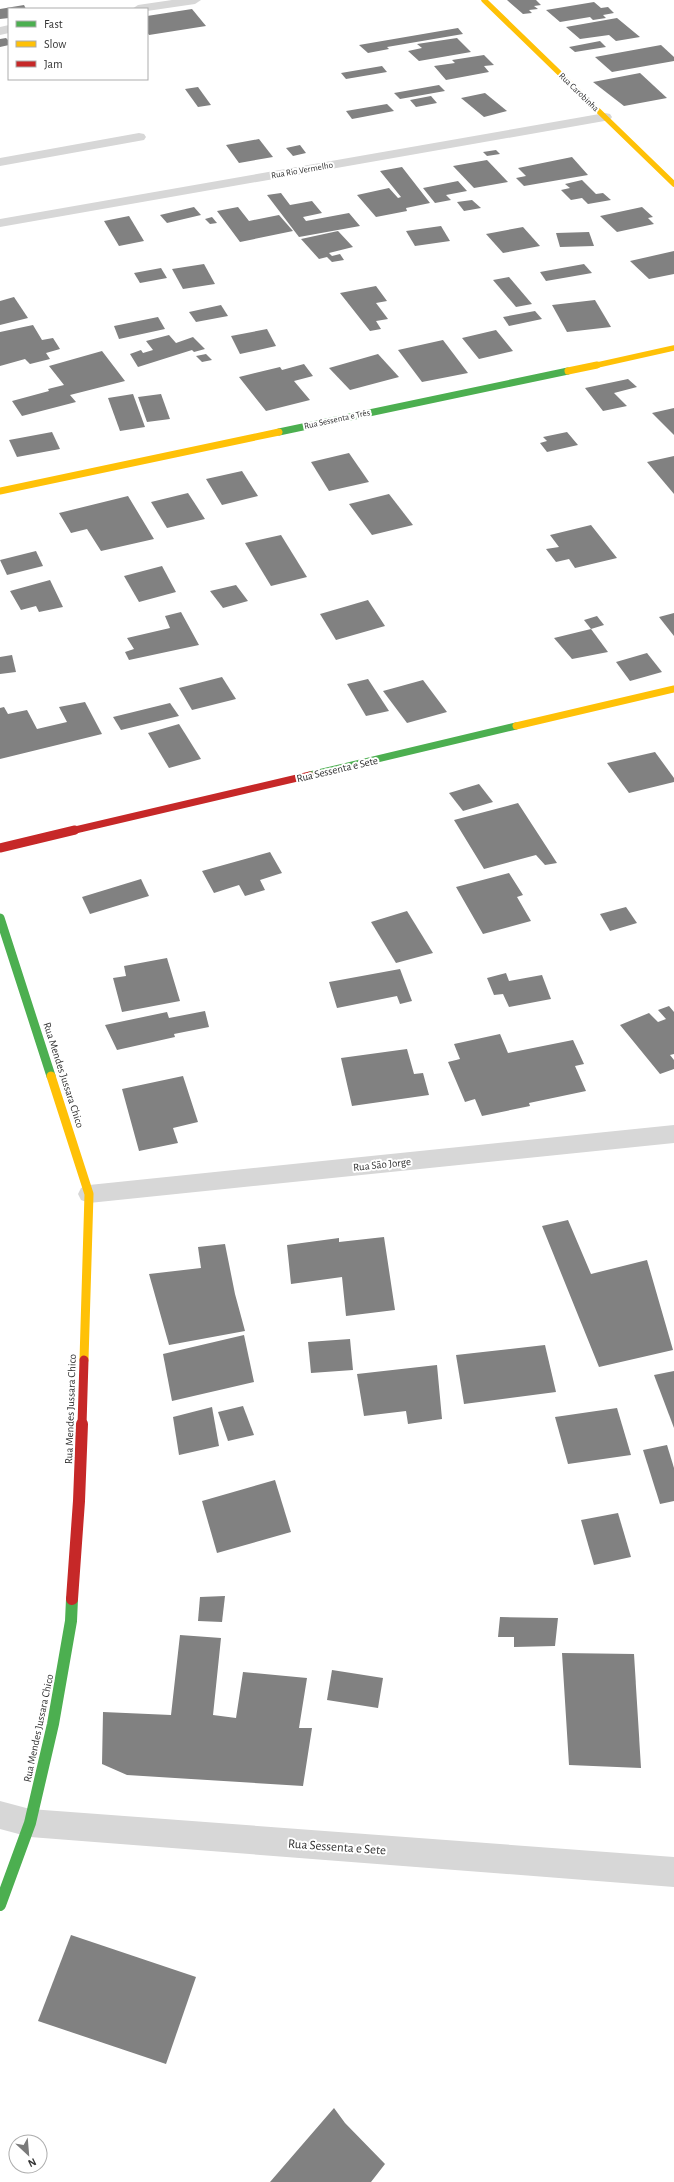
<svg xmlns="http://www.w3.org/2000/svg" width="674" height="2182" viewBox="0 0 674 2182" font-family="'Alegreya Sans',sans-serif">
  <rect width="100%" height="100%" fill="#fff"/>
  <!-- building -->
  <g fill="#818181">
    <path d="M507,0H536L541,5L534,6L538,9L529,10L532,13L523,14Z"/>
    <path d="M594,2L601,8L608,7L614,13L603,15L606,18L593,20L590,17L560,22L546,10Z"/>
    <path d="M24,5L26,9H9V18L0,19V9Z"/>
    <path d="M192,9L206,26L149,35L147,32V16Z"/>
    <path d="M617,18L640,37L616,41L609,35L580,39L566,27Z"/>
    <path d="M458,28L463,34L387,47L389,49L368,53L359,45Z"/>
    <path d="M6,38L9,41V45L0,47V39Z"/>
    <path d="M457,38L471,52L419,61L408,51L422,48L417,44Z"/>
    <path d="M600,41L606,47L575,52L569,47Z"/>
    <path d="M661,45L674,57V61L612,72L595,57Z"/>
    <path d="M484,55L494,65L484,66L489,72L446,80L434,66L455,63L452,60Z"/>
    <path d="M382,66L387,72L346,79L341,73Z"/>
    <path d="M640,73L667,98L624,106L593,82Z"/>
    <path d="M439,85L445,91L400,99L394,93Z"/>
    <path d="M198,87L211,105L198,107L185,89Z"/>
    <path d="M485,93L507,111L484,117L461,98Z"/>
    <path d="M431,96L437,103L416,107L410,100Z"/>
    <path d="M387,104L394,111L352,119L346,111Z"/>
    <path d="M259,139L273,157L239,163L226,145Z"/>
    <path d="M300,145L306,153L293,156L286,148Z"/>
    <path d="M496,150L500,154L487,156L483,152Z"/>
    <path d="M572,157L588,175L524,186L516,178L526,176L518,168Z"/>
    <path d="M487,160L508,182L474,188L453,166Z"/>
    <path d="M402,167L430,203L406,208L407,211L376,217L357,195L389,188L398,198L401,197L380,171Z"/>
    <path d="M582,180L596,194L603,193L611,200L588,204L582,198L571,200L561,190L570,188L565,184Z"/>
    <path d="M458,181L467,191L446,195L451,200L435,203L423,188Z"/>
    <path d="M281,193L290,205L312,201L322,213L303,217L306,221L349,213L360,226L299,237L267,195Z"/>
    <path d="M472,200L481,208L464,211L457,202Z"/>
    <path d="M194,207L201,215L167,223L160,215Z"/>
    <path d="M238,207L249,221L279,215L293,231L240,242L217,211Z"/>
    <path d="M642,207L653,217L648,218L654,224L617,232L600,216Z"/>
    <path d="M129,216L144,241L119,246L104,221Z"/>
    <path d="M212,217L217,223L210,224L205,219Z"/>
    <path d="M441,226L450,241L415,246L406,231Z"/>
    <path d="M523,227L540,246L503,253L486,234Z"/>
    <path d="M338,231L353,247L329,253L332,256L340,254L344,260L332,262L327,257L319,259L301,239Z"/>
    <path d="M589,232L594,246L560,247L556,233Z"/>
    <path d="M674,251V274L649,279L630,261Z"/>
    <path d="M204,264L215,284L183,289L172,269Z"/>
    <path d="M584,264L592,273L546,281L540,272Z"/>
    <path d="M161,268L167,278L140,283L134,273Z"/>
    <path d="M509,277L532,304L516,307L493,280Z"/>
    <path d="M376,286L387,301L376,303L388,319L376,321L381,329L370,331L340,293Z"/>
    <path d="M14,297L28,318L0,325V301Z"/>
    <path d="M595,300L611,327L567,332L552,305Z"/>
    <path d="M221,305L228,316L196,322L189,312Z"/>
    <path d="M535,311L542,319L509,326L503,317Z"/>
    <path d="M158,317L165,329L119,339L114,326Z"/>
    <path d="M33,325L42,340L53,338L60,349L46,353L50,359L30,364L25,359L0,366V332Z"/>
    <path d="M267,329L276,346L240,354L231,336Z"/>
    <path d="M496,330L513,351L479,359L462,338Z"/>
    <path d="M169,335L176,343L193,337L205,349L194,352L192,350L138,367L130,354L141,350L143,353L153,350L146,341Z"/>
    <path d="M443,340L468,373L422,382L398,350Z"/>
    <path d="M102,351L125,381L70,395L76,402L22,416L12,401L49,391L48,389L64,385L49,366Z"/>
    <path d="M206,354L212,360L202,362L196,356Z"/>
    <path d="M378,354L399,377L350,390L329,368Z"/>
    <path d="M304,364L313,376L294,381L310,400L266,411L239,377L280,367L282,370Z"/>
    <path d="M628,379L637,387L614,393L627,406L603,411L585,388Z"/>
    <path d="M133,394L145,427L120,431L108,398Z"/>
    <path d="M161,394L170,419L147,422L138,397Z"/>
    <path d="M674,408V435L652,413Z"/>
    <path d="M52,432L60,449L17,457L9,440Z"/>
    <path d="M567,432L578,445L547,452L540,443L547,441L543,437Z"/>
    <path d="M349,453L369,482L329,491L311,462Z"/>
    <path d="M674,456V494L647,462Z"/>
    <path d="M242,471L258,496L222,505L206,479Z"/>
    <path d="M188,493L205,519L167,528L151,502Z"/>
    <path d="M389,494L413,525L372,535L349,504Z"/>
    <path d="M128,496L154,539L101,551L87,529L71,533L59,513Z"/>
    <path d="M591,525L617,558L575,568L569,559L556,562L546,549L559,547L550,535Z"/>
    <path d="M281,535L307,577L271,586L245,543Z"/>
    <path d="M36,551L43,566L7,575L0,560Z"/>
    <path d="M162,566L176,592L139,602L124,576Z"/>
    <path d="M50,580L63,607L39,612L36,606L21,610L10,591Z"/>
    <path d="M236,585L248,601L223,608L210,591Z"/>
    <path d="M368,600L385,626L336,640L320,614Z"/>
    <path d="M181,612L199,645L129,660L125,652L134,649L127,638L170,628L165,616Z"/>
    <path d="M674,613V636L659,617Z"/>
    <path d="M597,616L604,625L591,629L584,620Z"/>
    <path d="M591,629L608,652L572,659L554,638Z"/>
    <path d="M647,653L662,672L630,681L616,662Z"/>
    <path d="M12,655L16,672L0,674V657Z"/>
    <path d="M222,677L236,699L192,710L179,688Z"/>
    <path d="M368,679L389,711L366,716L347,684Z"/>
    <path d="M423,680L447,712L407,723L383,691Z"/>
    <path d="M85,702L102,734L0,759V708L4,707L8,714L27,710L37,729L67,722L59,707Z"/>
    <path d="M170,703L179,716L121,730L113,717Z"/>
    <path d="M179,724L201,759L169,768L148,733Z"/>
    <path d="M655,752L674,778V782L629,793L607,763Z"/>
    <path d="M479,784L493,802L463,811L449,793Z"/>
    <path d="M518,803L557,863L545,865L536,855L484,869L454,820Z"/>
    <path d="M270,852L282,873L260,880L265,890L245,896L239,885L214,893L202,871Z"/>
    <path d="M509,873L523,895L517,897L531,921L483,934L456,887Z"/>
    <path d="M141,879L149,896L90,914L82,897Z"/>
    <path d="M626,907L637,923L610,931L600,914Z"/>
    <path d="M407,911L433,953L396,963L371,922Z"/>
    <path d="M167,958L180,1001L122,1012L113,978L126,976L124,966Z"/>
    <path d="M400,969L412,1001L400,1004L397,996L337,1008L329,982Z"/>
    <path d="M506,973L509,981L542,975L551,999L509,1007L503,994L494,995L487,978Z"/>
    <path d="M669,1006L674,1012V1054L670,1055L674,1060V1069L660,1074L620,1025L649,1013L658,1022L666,1019L658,1010Z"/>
    <path d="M205,1011L209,1027L174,1034L175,1037L117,1050L105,1025L167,1012L169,1018Z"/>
    <path d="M500,1034L508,1053L573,1040L584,1064L575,1066L586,1091L529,1103L530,1106L482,1116L475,1099L465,1102L448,1062L460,1059L454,1044Z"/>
    <path d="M407,1049L414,1074L423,1073L429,1095L352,1106L341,1058Z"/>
    <path d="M183,1076L198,1122L173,1128L178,1143L139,1151L122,1089Z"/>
    <path d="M568,1220L591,1274L647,1260L673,1350L599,1367L542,1226Z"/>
    <path d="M384,1237L395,1310L346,1316L342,1277L291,1284L287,1245L339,1238V1242Z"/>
    <path d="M225,1244L235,1294L245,1331L169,1345L149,1274L201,1268L198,1247Z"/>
    <path d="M244,1335L254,1382L172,1401L163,1354Z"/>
    <path d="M350,1339L353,1370L311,1373L308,1342Z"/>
    <path d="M545,1345L556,1392L464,1404L456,1355Z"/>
    <path d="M437,1365L442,1419L408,1424L406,1411L364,1416L357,1374Z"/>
    <path d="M674,1371V1428L654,1375Z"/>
    <path d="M243,1406L254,1435L228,1441L218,1412Z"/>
    <path d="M212,1407L219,1446L179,1455L173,1417Z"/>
    <path d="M617,1408L631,1455L568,1464L555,1417Z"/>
    <path d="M667,1445L674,1468V1501L660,1504L643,1450Z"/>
    <path d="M275,1480L291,1532L217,1553L202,1501Z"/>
    <path d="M618,1513L631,1557L594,1565L581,1520Z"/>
    <path d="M225,1596L222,1622L198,1621L200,1597Z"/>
    <path d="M500,1617L558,1618L555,1646L514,1647V1637H498Z"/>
    <path d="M180,1635L221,1638L213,1715L236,1718L243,1672L307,1678L299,1728H312L303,1786L127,1775L102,1764L103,1712L171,1715Z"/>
    <path d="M562,1653L634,1654L641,1768L569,1765Z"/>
    <path d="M332,1670L383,1678L378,1708L327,1700Z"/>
    <path d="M71,1935L196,1977L166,2064L38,2021Z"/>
    <path d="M334,2108L345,2123L385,2164L371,2182H270Z"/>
  </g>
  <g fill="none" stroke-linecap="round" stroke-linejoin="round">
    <!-- street -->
    <g fill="#d7d7d7" fill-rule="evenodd">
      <path d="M172,0H201L195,4L147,11V9H132L138,5Z"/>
      <path d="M9,25V33L0,35V27Z"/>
      <path d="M605,113L610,114L612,117L610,120L0,227V219Z"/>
      <path d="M139,133L144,134L146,137L144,140L0,166V158Z"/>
      <path d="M674,1125V1143L89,1203L81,1200L78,1194L81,1188L89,1185Z"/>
      <path d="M0,1801L30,1809L674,1857V1887L30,1837L0,1829Z"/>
    </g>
    <!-- fast-far2 -->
    <g stroke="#4caf50" stroke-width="7">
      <path d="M279,432L568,371"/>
      <path d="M310,775L516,726"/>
    </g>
    <!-- fast-far1 -->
    <path stroke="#4caf50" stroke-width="9" d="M0,918L51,1076"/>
    <!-- fast -->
    <path stroke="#4caf50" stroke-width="12" d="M0,1905L30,1823L53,1724L71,1621L72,1599"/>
    <!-- slow-far2 -->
    <g stroke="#ffc107" stroke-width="5.5">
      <path d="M484,0L674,184"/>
      <path d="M593,366L674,348"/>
    </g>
    <!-- slow-far1 -->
    <g stroke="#ffc107" stroke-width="7">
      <path d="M568,371L597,365"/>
      <path d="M0,491L279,432"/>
      <path d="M516,726L674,689"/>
    </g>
    <!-- slow -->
    <path stroke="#ffc107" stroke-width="9" d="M51,1076L89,1194L84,1360"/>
    <!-- jam-far2 -->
    <path stroke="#c62828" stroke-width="7" d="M71,831L310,775"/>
    <!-- jam-far1 -->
    <g stroke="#c62828" stroke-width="9">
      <path d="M0,848L75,830"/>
      <path d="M82,1425L84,1360"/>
    </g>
    <!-- jam -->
    <path stroke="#c62828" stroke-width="12" d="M72,1599L79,1501L82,1424"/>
  </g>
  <g text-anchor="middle" stroke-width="4" stroke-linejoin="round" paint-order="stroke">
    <!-- far-street labels -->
    <g font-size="9" fill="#333" stroke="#fff">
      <text transform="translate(579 92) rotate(44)" y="3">Rua Carobinha</text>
      <text transform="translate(302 170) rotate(-10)" y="3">Rua Rio Vermelho</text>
      <text transform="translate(337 419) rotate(-12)" y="3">Rua Sessenta e Três</text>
    </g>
    <!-- street labels -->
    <g font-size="11" fill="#333" stroke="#fff">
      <text transform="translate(337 769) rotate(-13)" y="4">Rua Sessenta e Sete</text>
      <text transform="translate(64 1075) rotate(72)" y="4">Rua Mendes Jussara Chico</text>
      <text transform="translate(382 1164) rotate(-6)" y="4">Rua São Jorge</text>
      <text transform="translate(70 1409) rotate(-88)" y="4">Rua Mendes Jussara Chico</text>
      <text transform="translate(38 1728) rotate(-78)" y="4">Rua Mendes Jussara Chico</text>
    </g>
    <!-- near-street labels -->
    <g font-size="13" fill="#333" stroke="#fff">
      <text transform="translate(337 1846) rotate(4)" y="5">Rua Sessenta e Sete</text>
    </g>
  </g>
  <!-- legend -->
  <rect x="8" y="8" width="140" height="72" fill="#ffffff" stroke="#adadad"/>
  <rect x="16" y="21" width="20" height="6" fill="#4caf50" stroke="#adadad"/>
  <text x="44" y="28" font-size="12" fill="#333333">Fast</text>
  <rect x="16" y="41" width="20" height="6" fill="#ffc107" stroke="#adadad"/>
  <text x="44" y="48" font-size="12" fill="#333333">Slow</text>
  <rect x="16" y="61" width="20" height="6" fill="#c62828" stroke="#adadad"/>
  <text x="44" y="68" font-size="12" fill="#333333">Jam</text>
  <!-- north arrow -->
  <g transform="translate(28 2154) rotate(154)"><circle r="19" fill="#ffffff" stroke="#adadad"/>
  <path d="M0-3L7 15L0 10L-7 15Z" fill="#7a7a7a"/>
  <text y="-6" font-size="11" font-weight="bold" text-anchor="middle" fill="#333333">N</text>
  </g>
</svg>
